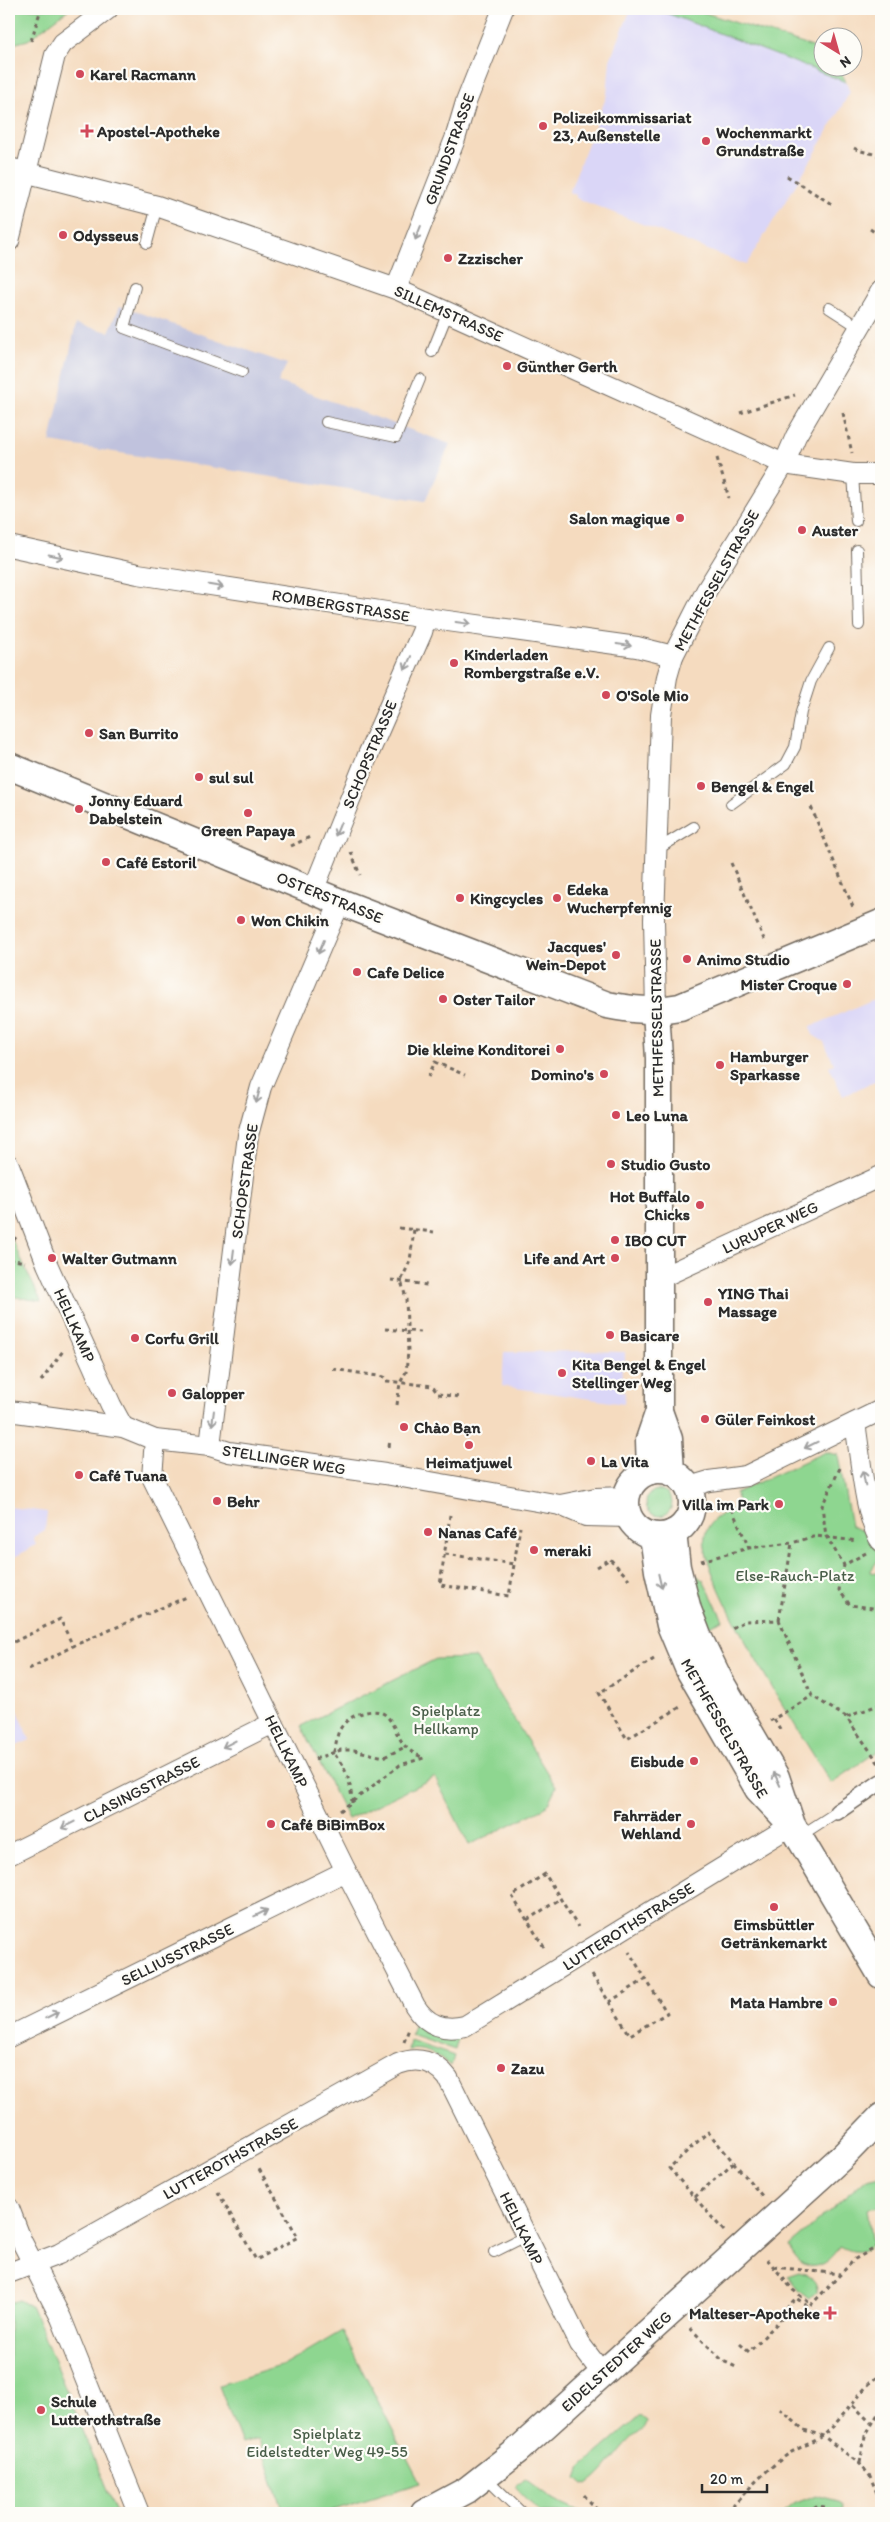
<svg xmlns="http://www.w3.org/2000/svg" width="890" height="2522" viewBox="0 0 890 2522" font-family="Itim,sans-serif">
  <rect width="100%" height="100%" fill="#fdfcf7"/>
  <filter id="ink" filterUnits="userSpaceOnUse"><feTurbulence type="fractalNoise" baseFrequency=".02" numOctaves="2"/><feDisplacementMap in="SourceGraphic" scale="10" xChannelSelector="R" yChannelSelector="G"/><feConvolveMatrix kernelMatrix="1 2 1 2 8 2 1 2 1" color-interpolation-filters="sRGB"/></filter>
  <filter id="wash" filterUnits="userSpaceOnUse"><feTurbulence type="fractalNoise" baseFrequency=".0096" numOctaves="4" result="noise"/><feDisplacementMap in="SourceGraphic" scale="20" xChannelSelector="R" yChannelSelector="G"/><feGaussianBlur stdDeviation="1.12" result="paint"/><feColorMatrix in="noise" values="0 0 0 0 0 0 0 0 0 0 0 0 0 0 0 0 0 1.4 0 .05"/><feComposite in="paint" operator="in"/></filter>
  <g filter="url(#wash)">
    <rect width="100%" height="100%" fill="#f5dbbf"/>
    <!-- built -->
    <g fill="#dad6f7">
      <path d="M631,9H656L846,82L850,92L816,152L746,265L576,198V195L569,192L607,95L610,60Z"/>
      <path d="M881,996V1078L843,1096L829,1066L834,1064L824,1042L813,1035L810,1027Z"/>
      <path d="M586,1351L625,1352V1366H622L621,1391L625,1392L624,1404L502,1386L504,1352Z"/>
      <path d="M9,1507L47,1512L45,1530L33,1537L36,1545L9,1560Z"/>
      <path d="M9,1689L30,1740L9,1749Z"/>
    </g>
    <!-- industrial -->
    <path fill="#c0c2dd" d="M120,306L287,364L278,382L450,444L425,501L50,442L76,324L109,332Z"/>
    <!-- green -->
    <g fill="#8ed690" stroke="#5c805e">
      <path d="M9,9H69L28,40L9,45Z"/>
      <path d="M656,9H693L822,50V68H839L846,82Z"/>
      <path d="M12,1240L41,1301L9,1296V1241Z"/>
      <path d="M825,1452L838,1455L851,1526L868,1533L869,1540L880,1557L870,1572L881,1574V1749L831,1783C807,1744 696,1574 705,1536C709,1518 722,1514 737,1507L735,1502L738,1501L735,1493Z"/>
      <circle cx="659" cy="1503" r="13"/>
      <path d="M689,1570L704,1581L723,1620L707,1627Z"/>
      <path d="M476,1658L556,1787L546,1807L469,1845L435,1777L348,1819L301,1726L436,1659Z"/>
      <path d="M415,2022L435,2037L458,2038L455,2050L411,2035Z"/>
      <path d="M410,2041L454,2056L451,2066C437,2057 428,2047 408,2050Z"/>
      <path d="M881,2175V2206L867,2209L872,2244C861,2255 852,2252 840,2246C826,2271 802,2275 789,2246L867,2178Z"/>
      <path d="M799,2272C810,2275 818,2279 817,2292L810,2299L797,2289L787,2276Z"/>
      <path d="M19,2300L32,2307L116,2513H9V2303Z"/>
      <path d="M342,2331L420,2483L324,2513H283L259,2439L242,2444L219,2385L284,2365Z"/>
      <path d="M640,2416L647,2421C646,2430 638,2433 632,2438C616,2453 606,2473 588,2485L584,2484L577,2478L581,2467Z"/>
      <path d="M525,2479L551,2498L583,2513H540L516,2487Z"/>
      <path d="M817,2495L837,2501L841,2506L840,2513H782L793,2504Z"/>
    </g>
  </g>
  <g filter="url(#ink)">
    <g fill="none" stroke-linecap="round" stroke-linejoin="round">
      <!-- service casing -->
      <g stroke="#72695f" stroke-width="12">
        <g id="service">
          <path d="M147,243L157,206"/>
          <path d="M135,287L124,328L242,372"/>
          <path d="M829,308L860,328"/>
          <path d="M432,352L448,312"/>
          <path d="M326,422L396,437L420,379"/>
          <path d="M853,474L856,521"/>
          <path d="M857,550L859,625"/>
          <path d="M731,804L786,764L795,747L801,712L811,681L829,648"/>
          <path d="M656,850L694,827"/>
          <path d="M800,1836L837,1812"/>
          <path d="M494,2252L526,2236"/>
          <path d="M485,2477L522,2513"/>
        </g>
      </g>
      <!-- pedestrian casing -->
      <g stroke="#72695f" stroke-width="18">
        <path id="pedestrian" d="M837,1812L881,1782"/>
      </g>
      <!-- minor casing -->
      <g stroke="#72695f" stroke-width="22">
        <g id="minor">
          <path d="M9,168L157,206L396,289L784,464L853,474H881"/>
          <path d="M9,241L55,55L63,43L108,9"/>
          <path d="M396,289L455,139L466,102L503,9"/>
          <path d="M9,546L138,574L426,618L637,647L673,656"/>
          <path d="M313,891L368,755L422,632L426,618"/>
          <path d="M656,1011L654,920L661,715L667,677L673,656L706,591L784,464L796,436L881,291"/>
          <path d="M9,1165L47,1264L111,1405L123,1427"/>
          <path d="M658,1279L881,1176"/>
          <path d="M9,1411L123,1427L155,1440L210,1446L229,1452L385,1474L560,1505L586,1516L629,1517"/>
          <path d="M855,1423C860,1452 865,1520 881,1541"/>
          <path d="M155,1440L152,1477L346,1871L415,2006C427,2025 443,2031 465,2026L792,1825"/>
          <path d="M210,1446L248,1135L261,1087L340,902"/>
          <path d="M689,1487L709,1481L746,1476L881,1410"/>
          <path d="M560,1505L596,1498L626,1497"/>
          <path d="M9,1855L273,1723"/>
          <path d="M9,2037L346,1871"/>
          <path d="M9,2208L22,2242L61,2318L139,2513"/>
          <path d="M9,2273L59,2254L398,2064C418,2056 435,2061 448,2078L580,2344L602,2373"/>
        </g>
      </g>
      <!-- tertiary casing -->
      <g stroke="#72695f" stroke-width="29">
        <g id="tertiary">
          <path d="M9,766L340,902L607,1005C633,1010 654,1012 680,1007L881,923"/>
          <path d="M656,1011L659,1058V1411L669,1439L671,1472"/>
          <circle cx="659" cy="1503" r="33"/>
          <path d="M650,1471L649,1440L659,1411"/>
          <path d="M673,1533L677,1567L688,1610L698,1636L720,1681L776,1777L792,1825L881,1975"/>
          <path d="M653,1536L658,1571L670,1625L688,1668L758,1789L790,1823"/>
          <path d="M424,2513L467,2490L517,2451L843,2156L881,2117"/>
        </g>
      </g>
      <!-- path -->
      <g stroke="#72695f" stroke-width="3" stroke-dasharray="4 4" stroke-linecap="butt">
        <path d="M31,41L41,9"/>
        <path d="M854,148C863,153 872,152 881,157"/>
        <path d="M787,176L833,205"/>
        <path d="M870,229L881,236"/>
        <path d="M740,413L795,395"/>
        <path d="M843,413L852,453"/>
        <path d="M717,458L729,498"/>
        <path d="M811,807L853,907"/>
        <path d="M291,846L312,836"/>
        <path d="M351,852L360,875"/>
        <path d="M731,863L766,944"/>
        <path d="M428,1077L435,1062L465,1075"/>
        <path d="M399,1228L434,1232"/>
        <path d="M9,1247L16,1237"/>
        <path d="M9,1259L25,1262"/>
        <path d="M391,1280L427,1285"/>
        <path d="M385,1329L421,1332"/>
        <path d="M333,1369L384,1377L387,1381L432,1386L438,1394L459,1397"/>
        <path d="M41,1381L63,1351"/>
        <path d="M397,1405L400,1383L406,1372L408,1352L406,1298L401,1281L410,1261L414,1229"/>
        <path d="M389,1447L390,1440"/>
        <path d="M840,1468L822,1506L826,1536L844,1565"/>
        <path d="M719,1509L730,1505L749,1548"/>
        <path d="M450,1515L440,1585L509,1596L520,1527"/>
        <path d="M866,1553L844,1565L839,1590L850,1605L881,1609"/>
        <path d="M445,1554L514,1564"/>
        <path d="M701,1561L749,1548L792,1543L816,1536L857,1541"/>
        <path d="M597,1567L610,1559L629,1579"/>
        <path d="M779,1620L792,1543"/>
        <path d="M732,1628L745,1621L779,1620L812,1696L846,1717L880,1765"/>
        <path d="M14,1642L60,1619L73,1646"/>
        <path d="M654,1659L599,1693L627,1739L682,1706"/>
        <path d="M29,1669L73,1646L189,1596"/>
        <path d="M847,1717L881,1704"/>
        <path d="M774,1719L780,1729"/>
        <path d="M770,1721L812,1696"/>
        <path d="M315,1759L341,1750H354L384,1757L405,1747"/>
        <path d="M352,1803C351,1783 347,1768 333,1753C337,1745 336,1737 339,1731C343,1723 350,1717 359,1714C393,1703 389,1726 405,1746C410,1752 417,1755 424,1758"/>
        <path d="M340,1811L400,1765L424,1758"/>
        <path d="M527,1920L560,1899"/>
        <path d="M544,1947L512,1896L545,1874L578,1927"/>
        <path d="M592,1975L630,2035L667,2013L629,1952"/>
        <path d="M609,2002L646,1979"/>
        <path d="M404,2042L409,2029"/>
        <path d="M218,2192L256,2260L298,2237L259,2169"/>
        <path d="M695,2197L734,2162"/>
        <path d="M724,2231L669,2168L708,2132L763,2197"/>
        <path d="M767,2259L793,2290L811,2304"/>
        <path d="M774,2267L840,2274"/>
        <path d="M773,2310L781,2318"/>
        <path d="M690,2328L723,2361L736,2367"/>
        <path d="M740,2344L749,2352L787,2313L785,2310L796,2298L809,2307L855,2259L881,2245"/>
        <path d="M853,2405L871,2423"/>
        <path d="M780,2409L804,2430L823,2436L860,2464L870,2476L881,2503"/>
        <path d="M860,2463L865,2436L881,2409"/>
        <path d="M584,2495L600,2513"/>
        <path d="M727,2513C746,2491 766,2469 790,2453C801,2446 814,2443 824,2435C843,2419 863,2385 881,2374"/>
        <path d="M807,2513L818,2506L825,2507L830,2513"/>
      </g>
      <!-- service -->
      <use href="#service" stroke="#fff" stroke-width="10"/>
      <!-- pedestrian -->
      <use href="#pedestrian" stroke="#fff" stroke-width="15"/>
      <!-- minor -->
      <use href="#minor" stroke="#fff" stroke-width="20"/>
      <!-- tertiary -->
      <use href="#tertiary" stroke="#fff" stroke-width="26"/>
    </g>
    <!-- one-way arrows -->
    <defs><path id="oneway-shaft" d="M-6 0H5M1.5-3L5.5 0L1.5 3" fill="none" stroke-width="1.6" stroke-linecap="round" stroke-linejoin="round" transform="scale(1.25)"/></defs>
    <g stroke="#a0a0a0">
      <use href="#oneway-shaft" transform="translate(418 233) rotate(112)"/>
      <use href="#oneway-shaft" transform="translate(56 556) rotate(12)"/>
      <use href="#oneway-shaft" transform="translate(216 586) rotate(9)"/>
      <use href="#oneway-shaft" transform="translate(463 623) rotate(8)"/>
      <use href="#oneway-shaft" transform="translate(624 645) rotate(8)"/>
      <use href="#oneway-shaft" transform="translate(408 663) rotate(114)"/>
      <use href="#oneway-shaft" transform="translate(338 829) rotate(112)"/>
      <use href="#oneway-shaft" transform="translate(321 947) rotate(113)"/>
      <use href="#oneway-shaft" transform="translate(258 1096) rotate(105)"/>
      <use href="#oneway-shaft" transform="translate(233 1257) rotate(97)"/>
      <use href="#oneway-shaft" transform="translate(213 1418) rotate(97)"/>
      <use href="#oneway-shaft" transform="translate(811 1445) rotate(154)"/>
      <use href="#oneway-shaft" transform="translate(864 1478) rotate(-100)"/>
      <use href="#oneway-shaft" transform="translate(660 1581) rotate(77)"/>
      <use href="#oneway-shaft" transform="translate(229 1744) rotate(153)"/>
      <use href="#oneway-shaft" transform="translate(777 1779) rotate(-115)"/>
      <use href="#oneway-shaft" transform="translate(68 1825) rotate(153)"/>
      <use href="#oneway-shaft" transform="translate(261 1913) rotate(-26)"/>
      <use href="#oneway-shaft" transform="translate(52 2015) rotate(-26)"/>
    </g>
  </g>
  <!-- markers -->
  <g fill="#d1495b" stroke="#fdfcf7" stroke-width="2">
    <circle cx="80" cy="74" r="5"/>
    <circle cx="543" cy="126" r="5"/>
    <path d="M84.5 123.5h5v5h5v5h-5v5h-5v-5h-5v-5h5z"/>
    <circle cx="706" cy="141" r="5"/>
    <circle cx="63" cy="235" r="5"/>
    <circle cx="448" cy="258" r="5"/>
    <circle cx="507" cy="366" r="5"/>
    <circle cx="680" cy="518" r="5"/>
    <circle cx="802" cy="530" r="5"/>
    <circle cx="454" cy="663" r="5"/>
    <circle cx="606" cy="695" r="5"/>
    <circle cx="89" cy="733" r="5"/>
    <circle cx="199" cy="777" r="5"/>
    <circle cx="701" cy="786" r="5"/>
    <circle cx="79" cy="809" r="5"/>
    <circle cx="248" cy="813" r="5"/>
    <circle cx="106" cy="862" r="5"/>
    <circle cx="460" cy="898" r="5"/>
    <circle cx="557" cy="898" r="5"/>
    <circle cx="241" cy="920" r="5"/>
    <circle cx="616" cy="955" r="5"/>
    <circle cx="687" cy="959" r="5"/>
    <circle cx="357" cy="972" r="5"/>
    <circle cx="847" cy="984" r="5"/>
    <circle cx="443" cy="999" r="5"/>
    <circle cx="560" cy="1049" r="5"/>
    <circle cx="720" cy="1065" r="5"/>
    <circle cx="604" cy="1074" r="5"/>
    <circle cx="616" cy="1115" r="5"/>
    <circle cx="611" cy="1164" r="5"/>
    <circle cx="700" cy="1205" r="5"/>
    <circle cx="615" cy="1240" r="5"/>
    <circle cx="52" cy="1258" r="5"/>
    <circle cx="615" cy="1258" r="5"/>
    <circle cx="708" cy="1302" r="5"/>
    <circle cx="610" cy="1335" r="5"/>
    <circle cx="135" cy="1338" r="5"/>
    <circle cx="562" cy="1373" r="5"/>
    <circle cx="172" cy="1393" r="5"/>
    <circle cx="705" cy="1419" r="5"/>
    <circle cx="404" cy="1427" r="5"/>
    <circle cx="469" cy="1445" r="5"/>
    <circle cx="591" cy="1461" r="5"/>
    <circle cx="79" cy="1475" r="5"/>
    <circle cx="217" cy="1501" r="5"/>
    <circle cx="779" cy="1504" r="5"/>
    <circle cx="428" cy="1532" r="5"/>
    <circle cx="534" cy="1550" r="5"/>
    <circle cx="694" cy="1761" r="5"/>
    <circle cx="271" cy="1824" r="5"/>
    <circle cx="691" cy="1824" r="5"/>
    <circle cx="774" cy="1907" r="5"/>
    <circle cx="833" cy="2002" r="5"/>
    <circle cx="501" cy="2068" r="5"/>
    <path d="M827.5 2305.5h5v5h5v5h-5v5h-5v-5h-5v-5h5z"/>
    <circle cx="41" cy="2410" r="5"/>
  </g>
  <g text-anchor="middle" stroke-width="4.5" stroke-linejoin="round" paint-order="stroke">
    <!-- poi labels -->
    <g font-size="16" font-weight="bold" fill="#2b2b2b" stroke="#fdfcf7" text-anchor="start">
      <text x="90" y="80">Karel Racmann</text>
      <text x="553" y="123">Polizeikommissariat<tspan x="553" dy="18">23, Außenstelle</tspan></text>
      <text x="97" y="137">Apostel-Apotheke</text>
      <text x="716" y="138">Wochenmarkt<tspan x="716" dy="18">Grundstraße</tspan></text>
      <text x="73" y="241">Odysseus</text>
      <text x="458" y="264">Zzzischer</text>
      <text x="517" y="372">Günther Gerth</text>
      <text x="670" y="524" text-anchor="end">Salon magique</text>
      <text x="812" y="536">Auster</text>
      <text x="464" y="660">Kinderladen<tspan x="464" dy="18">Rombergstraße e.V.</tspan></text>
      <text x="616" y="701">O'Sole Mio</text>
      <text x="99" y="739">San Burrito</text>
      <text x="209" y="783">sul sul</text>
      <text x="711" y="792">Bengel &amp; Engel</text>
      <text x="89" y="806">Jonny Eduard<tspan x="89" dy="18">Dabelstein</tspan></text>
      <text x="248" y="836" text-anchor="middle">Green Papaya</text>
      <text x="116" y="868">Café Estoril</text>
      <text x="567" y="895">Edeka<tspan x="567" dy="18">Wucherpfennig</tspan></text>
      <text x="470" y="904">Kingcycles</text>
      <text x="251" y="926">Won Chikin</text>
      <text x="606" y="952" text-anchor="end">Jacques'<tspan x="606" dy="18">Wein-Depot</tspan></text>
      <text x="697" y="965">Animo Studio</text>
      <text x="367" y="978">Cafe Delice</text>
      <text x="837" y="990" text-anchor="end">Mister Croque</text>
      <text x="453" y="1005">Oster Tailor</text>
      <text x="550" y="1055" text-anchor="end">Die kleine Konditorei</text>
      <text x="730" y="1062">Hamburger<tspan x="730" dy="18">Sparkasse</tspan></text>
      <text x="594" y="1080" text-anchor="end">Domino's</text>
      <text x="626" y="1121">Leo Luna</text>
      <text x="621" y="1170">Studio Gusto</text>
      <text x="690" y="1202" text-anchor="end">Hot Buffalo<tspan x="690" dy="18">Chicks</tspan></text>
      <text x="625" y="1246">IBO CUT</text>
      <text x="62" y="1264">Walter Gutmann</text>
      <text x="605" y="1264" text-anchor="end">Life and Art</text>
      <text x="718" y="1299">YING Thai<tspan x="718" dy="18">Massage</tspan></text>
      <text x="620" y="1341">Basicare</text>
      <text x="145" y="1344">Corfu Grill</text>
      <text x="572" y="1370">Kita Bengel &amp; Engel<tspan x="572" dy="18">Stellinger Weg</tspan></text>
      <text x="182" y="1399">Galopper</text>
      <text x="715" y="1425">Güler Feinkost</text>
      <text x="414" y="1433">Chào Bạn</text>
      <text x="601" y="1467">La Vita</text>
      <text x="469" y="1468" text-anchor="middle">Heimatjuwel</text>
      <text x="89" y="1481">Café Tuana</text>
      <text x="227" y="1507">Behr</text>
      <text x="769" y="1510" text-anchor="end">Villa im Park</text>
      <text x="438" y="1538">Nanas Café</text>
      <text x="544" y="1556">meraki</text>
      <text x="684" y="1767" text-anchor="end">Eisbude</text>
      <text x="681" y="1821" text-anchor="end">Fahrräder<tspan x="681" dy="18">Wehland</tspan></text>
      <text x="281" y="1830">Café BiBimBox</text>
      <text x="774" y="1930" text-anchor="middle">Eimsbüttler<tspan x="774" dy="18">Getränkemarkt</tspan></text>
      <text x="823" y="2008" text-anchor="end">Mata Hambre</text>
      <text x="511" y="2074">Zazu</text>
      <text x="820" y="2319" text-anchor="end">Malteser-Apotheke</text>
      <text x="51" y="2407">Schule<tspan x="51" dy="18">Lutterothstraße</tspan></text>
    </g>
    <!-- street labels -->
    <g font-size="16" fill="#2b2b2b" stroke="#fdfcf7">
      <text transform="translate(449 149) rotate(-70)" y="6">GRUNDSTRASSE</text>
      <text transform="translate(449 313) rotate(24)" y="6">SILLEMSTRASSE</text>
      <text transform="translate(716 580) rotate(-61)" y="6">METHFESSELSTRASSE</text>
      <text transform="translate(341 605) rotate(9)" y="6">ROMBERGSTRASSE</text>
      <text transform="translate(369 754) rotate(-67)" y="6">SCHOPSTRASSE</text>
      <text transform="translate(330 897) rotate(22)" y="6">OSTERSTRASSE</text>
      <text transform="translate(656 1018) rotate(-91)" y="6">METHFESSELSTRASSE</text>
      <text transform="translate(244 1181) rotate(-82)" y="6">SCHOPSTRASSE</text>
      <text transform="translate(770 1227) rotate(-25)" y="6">LURUPER WEG</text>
      <text transform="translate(75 1325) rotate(66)" y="6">HELLKAMP</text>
      <text transform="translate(284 1459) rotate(9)" y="6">STELLINGER WEG</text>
      <text transform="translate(725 1728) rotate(60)" y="6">METHFESSELSTRASSE</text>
      <text transform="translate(287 1751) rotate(64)" y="6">HELLKAMP</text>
      <text transform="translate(141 1789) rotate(-27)" y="6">CLASINGSTRASSE</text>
      <text transform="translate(628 1926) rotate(-32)" y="6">LUTTEROTHSTRASSE</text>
      <text transform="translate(177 1954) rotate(-26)" y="6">SELLIUSSTRASSE</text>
      <text transform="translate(230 2158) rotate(-29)" y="6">LUTTEROTHSTRASSE</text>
      <text transform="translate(522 2228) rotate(64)" y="6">HELLKAMP</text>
      <text transform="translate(616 2361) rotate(-42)" y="6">EIDELSTEDTER WEG</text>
    </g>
    <!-- park labels -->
    <g font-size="16" fill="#495e49" stroke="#fdfcf7">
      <text x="795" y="1581">Else-Rauch-Platz</text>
      <text x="446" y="1716">Spielplatz<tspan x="446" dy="18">Hellkamp</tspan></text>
      <text x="327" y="2439">Spielplatz<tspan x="327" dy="18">Eidelstedter Weg 49-55</tspan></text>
    </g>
  </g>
  <!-- margin -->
  <rect width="890" height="2522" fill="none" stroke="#fdfcf7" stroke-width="30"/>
  <!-- north arrow -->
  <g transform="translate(838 52) rotate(143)"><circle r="24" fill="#fdfcf7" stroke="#a9a8a5"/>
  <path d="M0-4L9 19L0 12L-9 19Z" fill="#d1495b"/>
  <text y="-8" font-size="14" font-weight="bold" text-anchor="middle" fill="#2b2b2b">N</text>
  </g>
  <!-- scale -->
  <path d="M702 2484v8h65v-8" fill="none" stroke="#2b2b2b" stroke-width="2.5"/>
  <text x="710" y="2484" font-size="15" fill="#2b2b2b" stroke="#fdfcf7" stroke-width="4" paint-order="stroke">20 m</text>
</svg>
